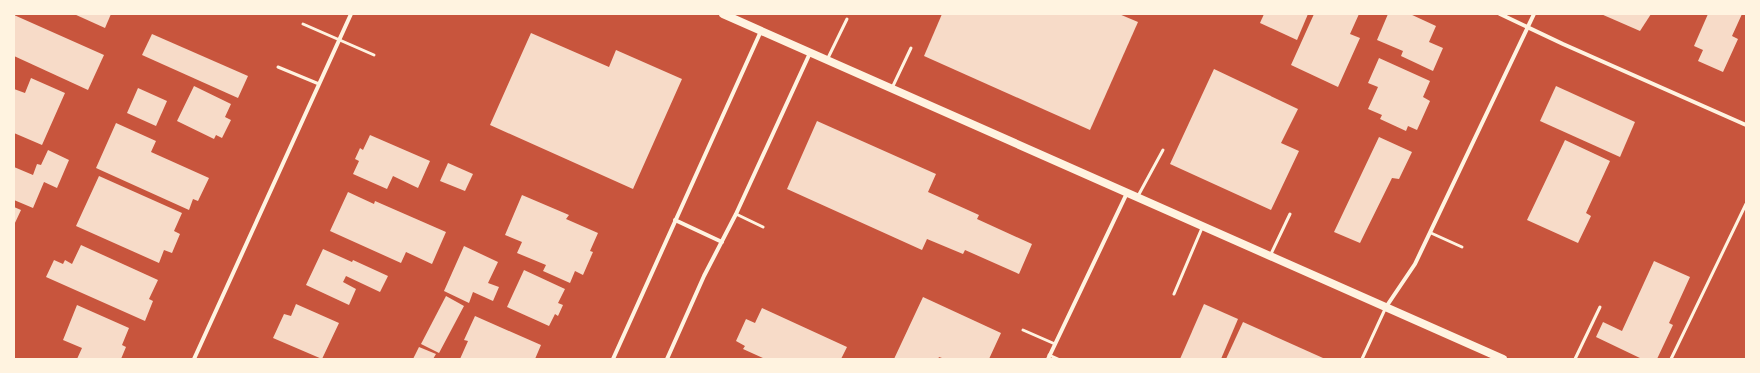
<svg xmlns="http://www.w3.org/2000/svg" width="1760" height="373" viewBox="0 0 1760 373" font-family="Roboto,sans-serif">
  <rect width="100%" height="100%" fill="#c8553d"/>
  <!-- building -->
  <g fill="#f7dbc8">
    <path d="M74,14H111L105,28Z"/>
    <path d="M942,14H1119L1138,22L1090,130L924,56Z"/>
    <path d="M1264,14H1308L1297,40L1260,23Z"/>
    <path d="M1314,14H1359L1350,34L1360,38L1338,87L1291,65Z"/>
    <path d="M1388,14H1410L1436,26L1429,42L1443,48L1433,71L1401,56L1403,51L1377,40Z"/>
    <path d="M1601,14H1651L1640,31Z"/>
    <path d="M1708,14H1742L1732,36L1738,39L1723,72L1698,61L1703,50L1694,46Z"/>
    <path d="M14,15L104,55L88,90L14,56Z"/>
    <path d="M531,33L609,67L616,50L682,79L633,189L490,125Z"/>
    <path d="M152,34L248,76L238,98L142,55Z"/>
    <path d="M1379,58L1430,81L1423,97L1430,101L1417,130L1408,126L1406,131L1380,119L1382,115L1368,109L1378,87L1368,83Z"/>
    <path d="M1214,69L1298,109L1281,143L1299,151L1271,210L1170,164Z"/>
    <path d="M31,78L65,93L42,145L14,133V89L25,93Z"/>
    <path d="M194,86L231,104L225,117L231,120L222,138L216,135L214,139L177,121Z"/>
    <path d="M1556,86L1635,122L1620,157L1540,121Z"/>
    <path d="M138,88L167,101L156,126L127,113Z"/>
    <path d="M817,121L936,174L928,192L979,215L977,219L1032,244L1019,274L965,250L963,254L927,239L922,250L787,189Z"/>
    <path d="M116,123L156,141L151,152L209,178L198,201L193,199L189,210L96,168Z"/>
    <path d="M370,135L430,161L418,188L393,176L387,189L353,174L359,161L355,159L360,148L363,150Z"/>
    <path d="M1379,137L1412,152L1399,179L1392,178L1360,243L1334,232Z"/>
    <path d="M1565,140L1610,161L1586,213L1591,216L1578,243L1527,220Z"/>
    <path d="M48,150L69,160L57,188L44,182L33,208L14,200V167L33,175L37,164L41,165Z"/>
    <path d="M448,163L473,174L465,191L440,181Z"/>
    <path d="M99,176L182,213L174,231L180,234L172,253L164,250L159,263L76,226Z"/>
    <path d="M348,192L374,204L375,201L446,232L432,264L406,252L401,263L330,231Z"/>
    <path d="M522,195L569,215L566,219L598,233L590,251L593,252L583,275L575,271L570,283L543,271L546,265L517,253L522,242L505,235Z"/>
    <path d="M14,207L21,210L14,225Z"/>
    <path d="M81,245L158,280L149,299L153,301L145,321L46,277L54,260L63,264L65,260L72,264Z"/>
    <path d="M464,246L498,262L488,283L499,287L493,301L473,292L469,303L444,291Z"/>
    <path d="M323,249L352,262L353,260L388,276L380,292L346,276L343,282L356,289L349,305L306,285Z"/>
    <path d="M1654,261L1690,277L1669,323L1673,325L1657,359H1642L1596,337L1603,322L1622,331Z"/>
    <path d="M524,270L565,289L558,303L563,305L558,316L555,314L549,326L507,307Z"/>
    <path d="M446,296L464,306L439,353L421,344Z"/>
    <path d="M923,297L1001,333L989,359H945L939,357L938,359H894Z"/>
    <path d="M296,304L339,323L322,359L273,338L284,314L291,316Z"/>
    <path d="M1204,304L1238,319L1221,359H1180Z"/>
    <path d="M77,305L129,328L122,345L126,347L121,359H77L82,348L63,340Z"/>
    <path d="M762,308L847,347L841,359H765L743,349L745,346L736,341L746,319L755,323Z"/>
    <path d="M475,316L541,345L535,359H460L468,341L464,340Z"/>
    <path d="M1243,322L1323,358L1322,359H1226Z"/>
    <path d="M419,347L436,354L433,359H413Z"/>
  </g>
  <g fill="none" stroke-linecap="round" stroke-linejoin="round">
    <!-- service -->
    <g stroke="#fff3e0" stroke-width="3">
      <path d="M303,24L374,55"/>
      <path d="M827,60L847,19"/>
      <path d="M278,67L319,84"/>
      <path d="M892,88L911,48"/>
      <path d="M1138,196L1163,150"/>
      <path d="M736,214L763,227"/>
      <path d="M1431,233L1462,247"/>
      <path d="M1270,256L1290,214"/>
      <path d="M1174,294L1202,228"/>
      <path d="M1023,330L1055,344"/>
      <path d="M1049,355L1058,359"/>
      <path d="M1362,359L1386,307"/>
      <path d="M1575,359L1600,307"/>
      <path d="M1671,359L1746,204"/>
    </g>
    <!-- minor -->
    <g stroke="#fff3e0" stroke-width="4">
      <path d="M1500,14L1563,44L1746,125"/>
      <path d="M675,220L722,242"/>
      <path d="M1386,307L1415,264L1534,14"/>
      <path d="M194,359L351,14"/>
      <path d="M613,359L761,31"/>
      <path d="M667,359L704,276L736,214L810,53"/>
      <path d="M1048,359L1127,193"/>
    </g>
    <!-- secondary -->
    <path stroke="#fff3e0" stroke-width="8" d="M723,14L1503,359"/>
  </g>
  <!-- border -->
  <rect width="1760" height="373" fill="none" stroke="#fff3e0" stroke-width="30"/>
</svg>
